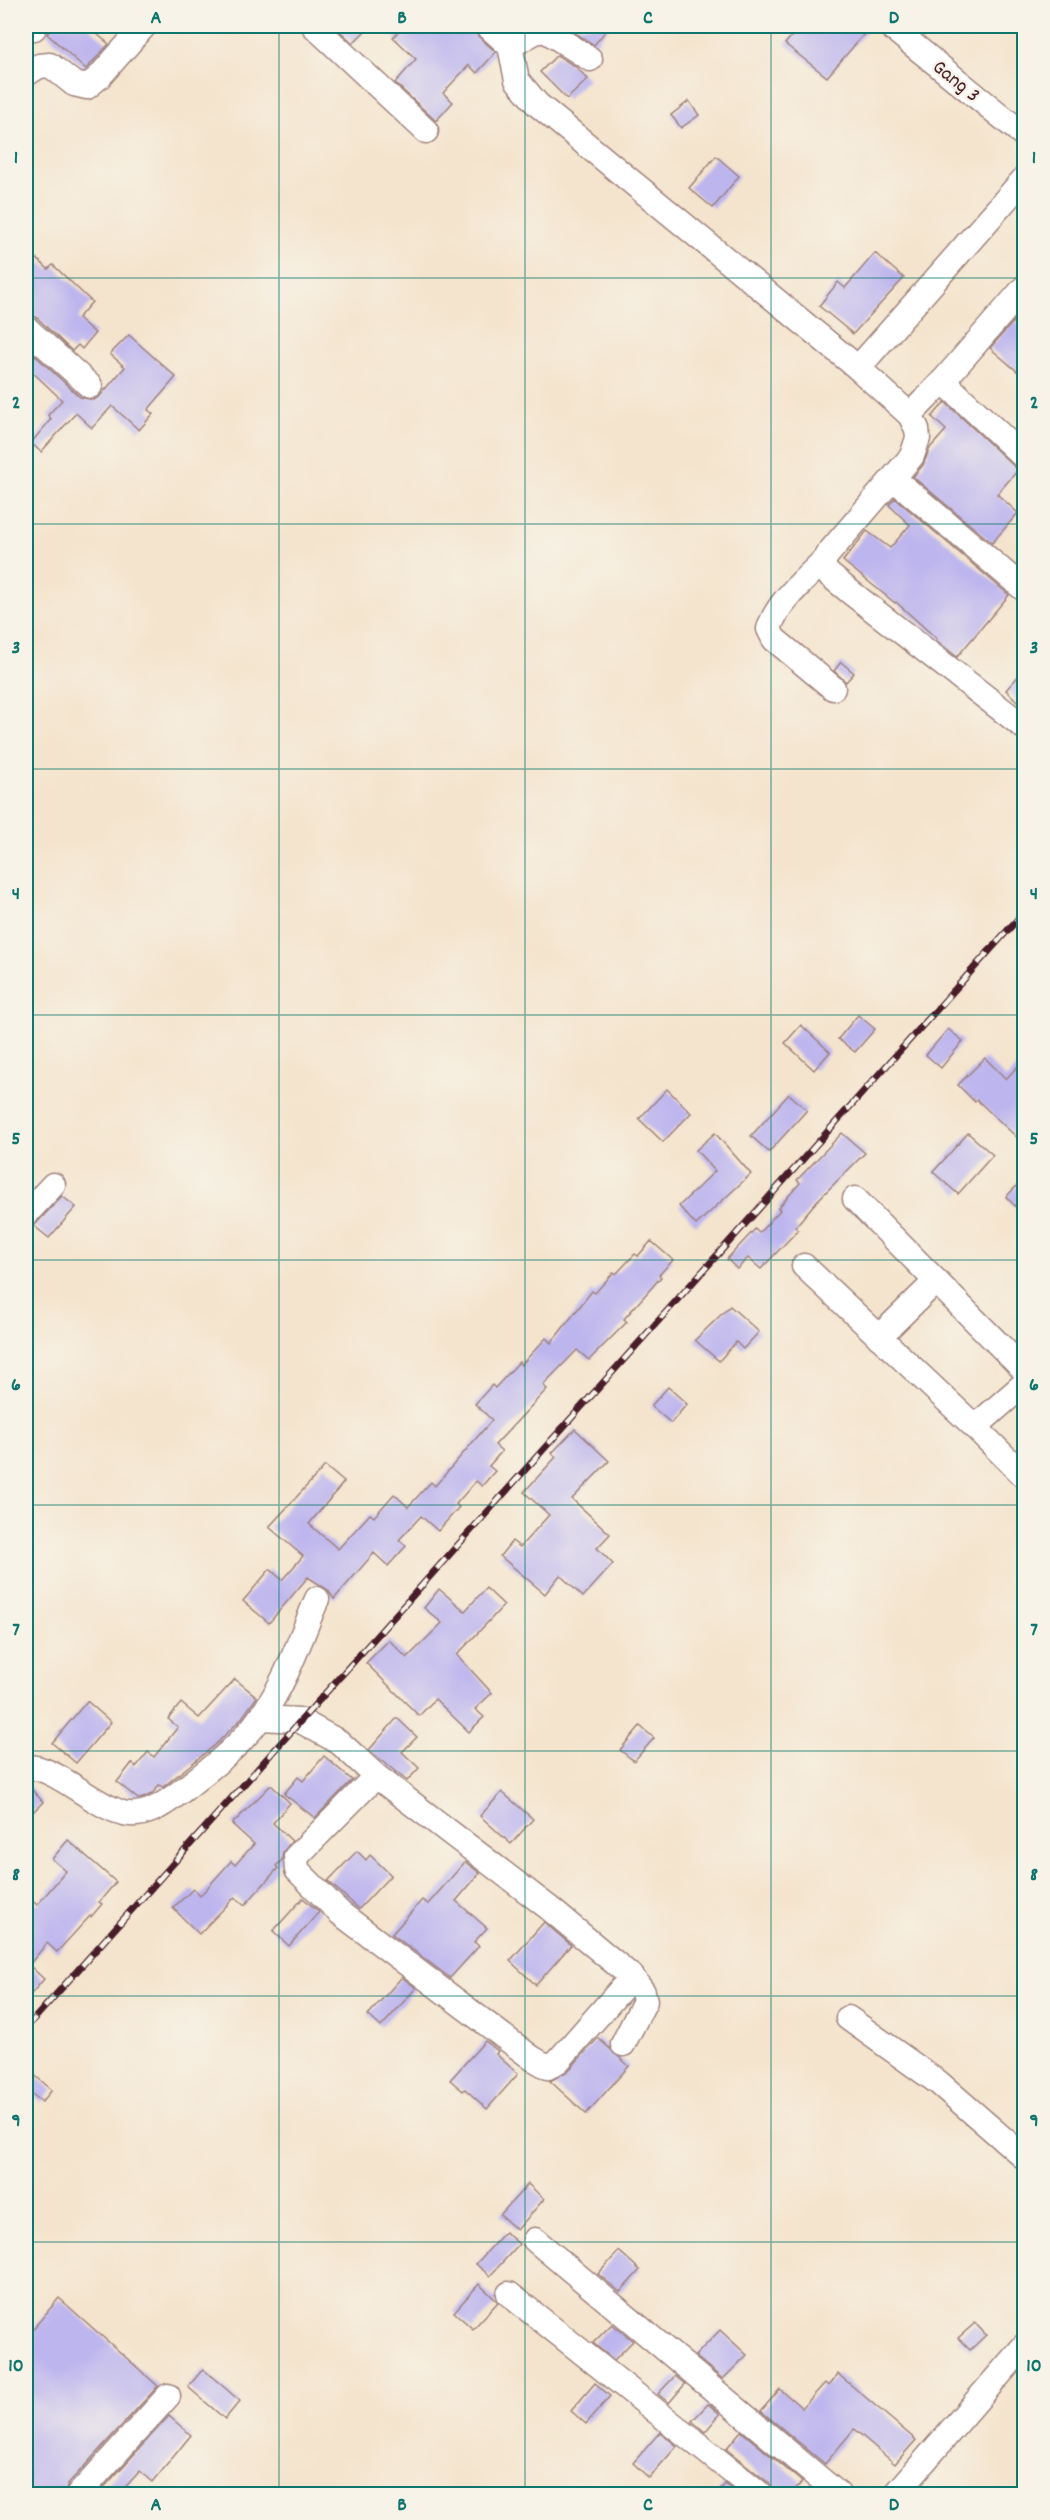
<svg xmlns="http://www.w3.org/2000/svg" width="1050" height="2520" viewBox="0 0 1050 2520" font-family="Dekko,sans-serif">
  <rect width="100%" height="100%" fill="#f7f3e8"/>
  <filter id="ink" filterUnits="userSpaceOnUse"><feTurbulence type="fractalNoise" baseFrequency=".0167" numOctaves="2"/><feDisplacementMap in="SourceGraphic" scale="12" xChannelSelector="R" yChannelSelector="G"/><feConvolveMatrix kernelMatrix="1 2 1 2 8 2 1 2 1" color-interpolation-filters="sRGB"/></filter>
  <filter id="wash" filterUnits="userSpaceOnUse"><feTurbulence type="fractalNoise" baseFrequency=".008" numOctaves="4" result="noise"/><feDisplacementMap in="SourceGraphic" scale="24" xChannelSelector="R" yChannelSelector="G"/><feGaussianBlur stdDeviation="1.35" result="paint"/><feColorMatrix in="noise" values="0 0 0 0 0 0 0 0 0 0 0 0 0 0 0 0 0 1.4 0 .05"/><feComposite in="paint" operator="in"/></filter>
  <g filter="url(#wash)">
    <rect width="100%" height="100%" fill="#f4e4cd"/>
    <g id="blocks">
      <!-- building -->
      <g fill="#bdb5ee">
        <path d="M53,26H87L109,44L86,69L47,34Z"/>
        <path d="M334,26H370L353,43Z"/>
        <path d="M404,26H474L478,36L496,52L477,73L469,65L443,93L453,102L436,121L395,83L416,59L393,37Z"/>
        <path d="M564,26H610L594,45Z"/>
        <path d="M800,26H871L827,77L785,44Z"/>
        <path d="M557,55L576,67L588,79L567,99L540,72Z"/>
        <path d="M689,101L699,115L681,128L671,115Z"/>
        <path d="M716,156L739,176L713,208L689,188Z"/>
        <path d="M26,249L48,269L53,265L92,302L78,318L95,333L82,349L78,345L72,351L36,317L26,314Z"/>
        <path d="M875,253L904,278L853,334L819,306L838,282L845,288Z"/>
        <path d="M1015,320L1024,328V377L990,348Z"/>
        <path d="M129,335L176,377L148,410L153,414L139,430L112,406L92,428L76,413L41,452L31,443L51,419L48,415L62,400L26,366V347L80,397L94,400L100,396L125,367L110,354Z"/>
        <path d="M945,402L1018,470L997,494L1018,513L992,543L913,477L923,465L930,448L946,430L932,417Z"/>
        <path d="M895,498L1009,595L957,657L936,640L937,639L896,602L895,603L843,561L867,531L890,548L910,525L889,505Z"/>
        <path d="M841,662L854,673L846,682L834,671Z"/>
        <path d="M1024,670V708L1006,690Z"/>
        <path d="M858,1015L875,1029L855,1052L838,1039Z"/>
        <path d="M801,1025L830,1052L814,1070L785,1043Z"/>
        <path d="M948,1029L963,1041L941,1068L926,1055Z"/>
        <path d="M985,1058L1006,1079L1017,1067L1024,1074V1144L977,1100L975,1102L958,1085Z"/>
        <path d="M667,1089L691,1113L663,1142L639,1119Z"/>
        <path d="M789,1094L807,1110L769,1152L751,1136Z"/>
        <path d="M715,1133L751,1174L696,1225L679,1206L715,1171L696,1150Z"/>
        <path d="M842,1133L865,1153L816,1202L795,1227L798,1230L761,1269L748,1258L737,1269L727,1259L755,1229L759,1233L780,1210L778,1208L800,1183L797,1180Z"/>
        <path d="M968,1133L993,1155L958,1194L933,1172Z"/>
        <path d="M1024,1178V1215L1006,1197Z"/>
        <path d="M62,1196L76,1207L49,1238L34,1226Z"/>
        <path d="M651,1241L673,1260L659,1275L661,1277L624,1319L627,1322L589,1360L577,1350L543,1385L547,1389L495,1445L502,1451L489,1466L495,1471L482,1486L476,1481L456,1504L459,1507L438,1531L421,1516L399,1540L406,1546L388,1566L374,1553L334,1599L328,1590L308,1577L269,1623L243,1601L270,1569L282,1580L303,1556L269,1527L325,1466L344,1482L309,1524L338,1549L370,1514L374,1517L394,1494L408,1507L431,1482L435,1486L492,1420L475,1404L492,1385L495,1388L519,1362L521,1365L546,1338L551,1343L592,1291L595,1293L614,1272L616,1274L635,1254L638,1256Z"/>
        <path d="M730,1306L759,1332L743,1349L736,1342L719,1361L695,1340Z"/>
        <path d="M668,1387L687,1404L671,1423L651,1406Z"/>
        <path d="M575,1429L609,1461L572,1499L610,1534L597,1548L613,1564L583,1597L560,1575L545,1594L500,1556L512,1541L520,1547L549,1515L524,1492L556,1457L552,1453Z"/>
        <path d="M486,1588L504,1605L457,1655L492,1693L475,1709L484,1717L469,1732L435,1699L419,1716L366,1663L389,1640L407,1658L442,1623L424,1608L439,1589L465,1611Z"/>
        <path d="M235,1679L257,1697L241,1719L215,1745L163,1787L159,1785L152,1794L143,1798L138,1799L117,1782L132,1763L136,1767L148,1752L154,1757L178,1727L168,1719L181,1703L199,1718Z"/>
        <path d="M87,1701L111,1722L76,1763L52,1743Z"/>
        <path d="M397,1718L417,1737L402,1752L419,1768L407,1781L369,1750Z"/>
        <path d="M640,1726L654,1738L634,1761L620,1750Z"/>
        <path d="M324,1756L352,1780L315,1818L284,1794L298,1777L303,1781Z"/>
        <path d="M26,1783L43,1802L26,1819Z"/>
        <path d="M271,1785L290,1803L273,1823L292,1841L283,1852L282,1860L276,1866L278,1868L245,1905L235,1897L199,1934L173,1908L193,1889L200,1896L231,1861L235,1865L254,1844L232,1824Z"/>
        <path d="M502,1792L533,1819L511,1844L480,1816Z"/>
        <path d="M68,1840L116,1882L99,1902L102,1904L91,1917L90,1916L57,1952L47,1943L29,1965L44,1979L26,2000V1895L37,1905L66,1871L52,1859Z"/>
        <path d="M357,1851L366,1860L370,1855L391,1875L359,1909L328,1881Z"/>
        <path d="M465,1862L480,1873L456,1901L487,1928L474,1942L479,1946L450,1978L392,1934L422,1900L428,1904Z"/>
        <path d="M303,1898L319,1912L289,1946L273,1931Z"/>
        <path d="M544,1922L571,1945L536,1985L510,1961Z"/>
        <path d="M402,1977L416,1988L381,2027L368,2015Z"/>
        <path d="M598,2038L629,2066L586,2114L550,2081L568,2071Z"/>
        <path d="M485,2041L498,2051L496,2054L518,2074L487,2109L465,2089L463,2091L450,2080Z"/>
        <path d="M32,2073L52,2090L42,2102L26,2089V2080Z"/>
        <path d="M528,2184L544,2199L517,2230L500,2215Z"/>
        <path d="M505,2232L519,2244L490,2276L476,2264Z"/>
        <path d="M619,2251L640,2270L620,2292L598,2274Z"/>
        <path d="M479,2284L498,2302L473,2329L454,2312Z"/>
        <path d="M59,2298L158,2386L68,2484L65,2494H26V2337Z"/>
        <path d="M975,2323L986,2335L970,2350L958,2338Z"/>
        <path d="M612,2324L633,2341L614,2360L593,2343Z"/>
        <path d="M720,2330L747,2355L723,2379L695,2356Z"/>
        <path d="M203,2369L240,2401L225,2419L188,2387Z"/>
        <path d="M838,2374L916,2440L895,2464L854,2429L825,2464L761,2411L780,2389L802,2408L825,2383L828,2386Z"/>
        <path d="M675,2376L685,2384L669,2403L658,2394Z"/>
        <path d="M595,2383L610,2396L586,2424L571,2411Z"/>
        <path d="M708,2404L720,2414L705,2432L692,2421Z"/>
        <path d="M169,2416L191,2435L153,2482L140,2471L119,2494H98Z"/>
        <path d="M741,2431L802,2482L791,2494H774L769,2483L726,2449Z"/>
        <path d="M660,2432L677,2446L649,2478L633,2463Z"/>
        <path d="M725,2484L738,2494H716Z"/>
      </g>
    </g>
  </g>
  <g filter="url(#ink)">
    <use href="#blocks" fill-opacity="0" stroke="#9f827c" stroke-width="1.5"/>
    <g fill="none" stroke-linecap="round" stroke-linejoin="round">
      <!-- minor casing -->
      <g stroke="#9f827c" stroke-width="27">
        <g id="minor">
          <path d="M31,26L34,28"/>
          <path d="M314,26L426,131"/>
          <path d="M488,26L510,46L517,80L537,104L858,368L910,415L917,429L918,438L912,456L827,555L822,565L827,573L849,591L1024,727"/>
          <path d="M890,26L1024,135"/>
          <path d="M510,46L535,32L545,30L590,59"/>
          <path d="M26,74L39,66L50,65L74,84L87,87L99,77L144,26"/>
          <path d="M26,328L90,386"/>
          <path d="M858,368L1024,179"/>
          <path d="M943,381L1024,457"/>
          <path d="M910,415L943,381L1024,288"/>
          <path d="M894,479L1024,589"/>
          <path d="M823,561C804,581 777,602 769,629L774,639L833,688"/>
          <path d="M855,1199L1024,1370"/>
          <path d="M26,1214L53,1185"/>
          <path d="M804,1266L975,1427"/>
          <path d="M879,1337L936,1281"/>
          <path d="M1024,1384L975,1427L1024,1476"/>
          <path d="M260,1718L299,1720L339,1742L376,1776L549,1908L632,1977L643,1992L645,2001L623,2044"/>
          <path d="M26,1767C54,1765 92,1805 123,1813C146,1819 167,1802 184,1789C211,1768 240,1746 260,1718C286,1683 300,1639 317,1599"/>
          <path d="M376,1776L296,1857L297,1870L340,1913L532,2058L548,2067L558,2061L632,1977"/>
          <path d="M848,2018L939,2083L1024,2157"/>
          <path d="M535,2240L838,2494"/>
          <path d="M509,2294L760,2494"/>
          <path d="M79,2494L168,2396"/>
          <path d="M896,2494L1024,2346"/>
        </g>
      </g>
      <!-- minor -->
      <use href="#minor" stroke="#fff" stroke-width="24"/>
      <!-- rail casing -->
      <g stroke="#4a1f2b" stroke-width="7">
        <path id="rail" d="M26,2028L1024,912"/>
      </g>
      <!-- rail -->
      <use href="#rail" stroke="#f7f3e8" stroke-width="4.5" stroke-dasharray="14" stroke-linecap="butt"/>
    </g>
  </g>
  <!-- grid -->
  <path fill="none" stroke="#0f766e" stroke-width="1.5" stroke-opacity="0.55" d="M279,26V2494M525,26V2494M771,26V2494M26,278H1024M26,524H1024M26,769H1024M26,1015H1024M26,1260H1024M26,1505H1024M26,1751H1024M26,1996H1024M26,2242H1024"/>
  <g text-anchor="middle" stroke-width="5" stroke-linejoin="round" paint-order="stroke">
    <!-- street labels -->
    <g font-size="21" fill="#4a1f2b" stroke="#f7f3e8">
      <text transform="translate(957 80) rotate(39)" y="7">Gang 3</text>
    </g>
  </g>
  <!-- margin -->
  <rect width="1050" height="2520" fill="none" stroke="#f7f3e8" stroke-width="66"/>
  <rect x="33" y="33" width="984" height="2454" fill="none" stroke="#0f766e" stroke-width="2"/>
  <g font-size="20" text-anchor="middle" font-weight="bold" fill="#0f766e">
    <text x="156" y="23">A</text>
    <text x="402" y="23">B</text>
    <text x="648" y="23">C</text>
    <text x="894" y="23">D</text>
    <text x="16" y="163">1</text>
    <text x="1034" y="163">1</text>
    <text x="16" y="408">2</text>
    <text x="1034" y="408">2</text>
    <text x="16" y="653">3</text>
    <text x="1034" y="653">3</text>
    <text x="16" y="899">4</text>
    <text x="1034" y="899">4</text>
    <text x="16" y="1144">5</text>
    <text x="1034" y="1144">5</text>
    <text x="16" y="1390">6</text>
    <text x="1034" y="1390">6</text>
    <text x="16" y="1635">7</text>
    <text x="1034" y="1635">7</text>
    <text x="16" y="1880">8</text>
    <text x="1034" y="1880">8</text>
    <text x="16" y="2126">9</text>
    <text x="1034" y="2126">9</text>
    <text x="16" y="2371">10</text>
    <text x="1034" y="2371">10</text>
    <text x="156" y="2510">A</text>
    <text x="402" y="2510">B</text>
    <text x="648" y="2510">C</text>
    <text x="894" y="2510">D</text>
  </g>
</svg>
